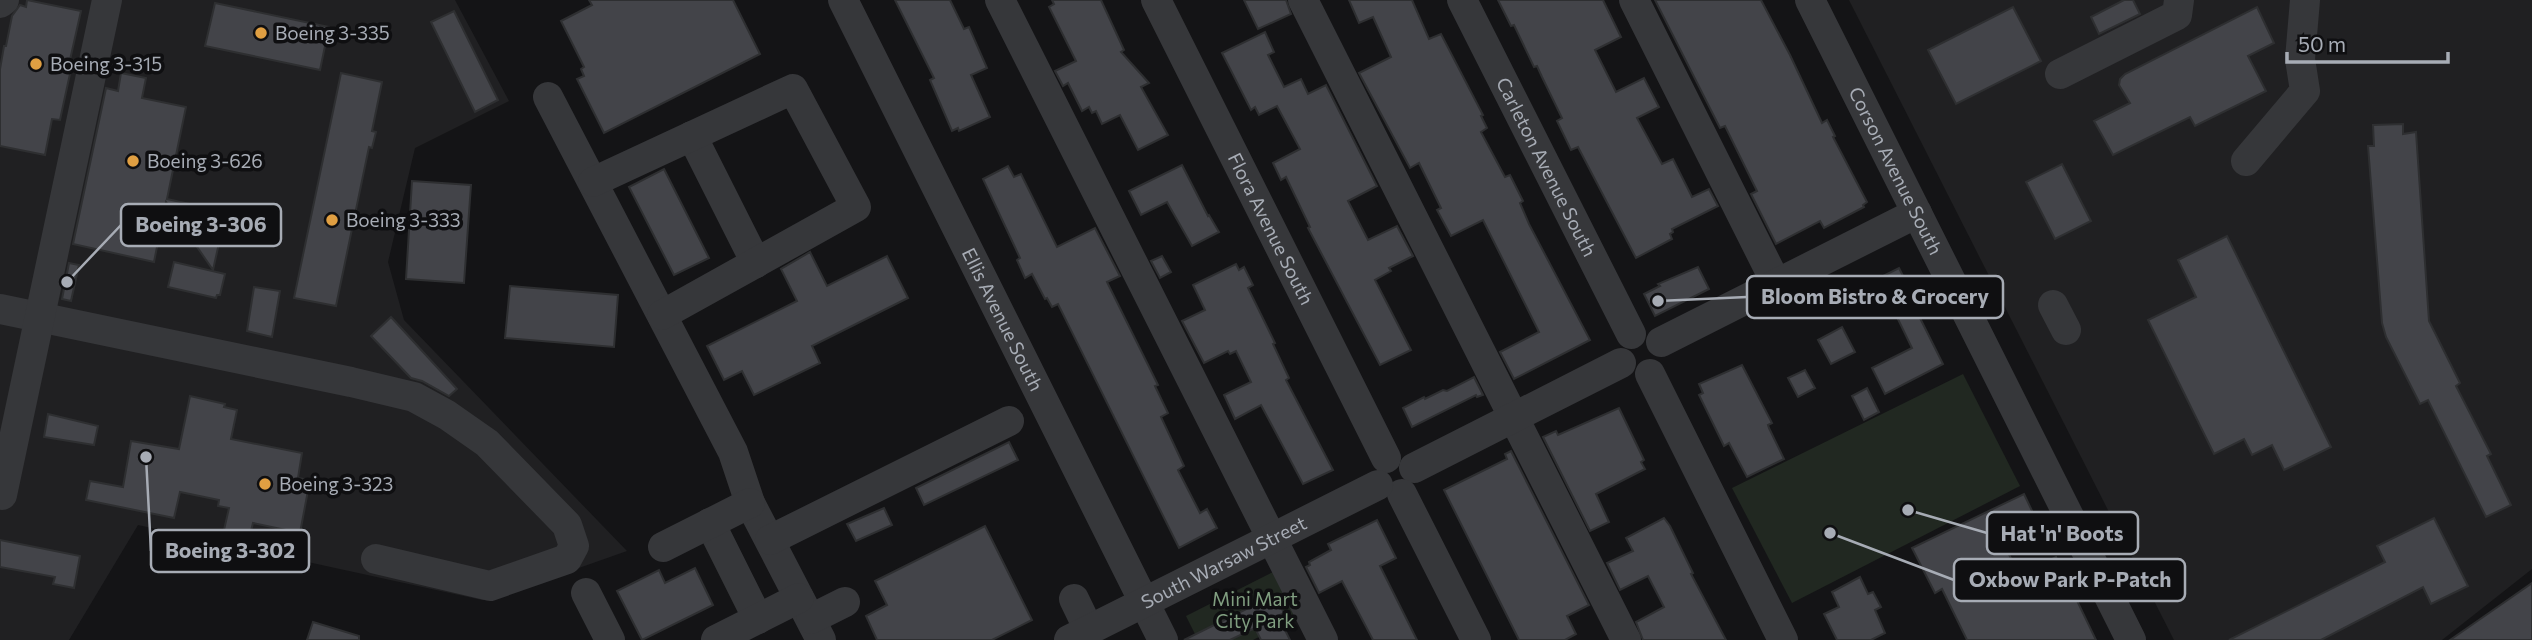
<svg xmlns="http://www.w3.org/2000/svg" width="2532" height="640" viewBox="0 0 2532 640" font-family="Commissioner,sans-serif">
  <rect width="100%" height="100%" fill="#141416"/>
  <!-- built -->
  <g fill="#202022">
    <path d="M0,0H455L509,101L415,148L388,262L404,320L627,551L488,600H482L138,525L69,640H0Z"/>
    <path d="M1849,0H2532V569L2442,640H2174Z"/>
  </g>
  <!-- green -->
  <g fill="#212821">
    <path d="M1963,374L2020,486L1792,603L1732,488Z"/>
    <path d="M1275,571L1298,617L1253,640H1198L1186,616Z"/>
  </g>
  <!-- building -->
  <g fill="#434449" stroke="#2e2f31" stroke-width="2">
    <path d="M27,0L81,11L70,60H73L60,120L52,119L45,155L0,146V69L4,46H6L12,16L20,5L26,7Z"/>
    <path d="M589,0H733L760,54L604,133L577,79L584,76L581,69L584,67L561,21L592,5Z"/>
    <path d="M895,0H950L964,29L969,27L987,68L971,75L990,117L959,131L958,128L952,131L930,80L934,78Z"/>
    <path d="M1052,0H1101L1124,50L1121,52L1149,83L1141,87L1168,135L1138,150L1120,115L1102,124L1096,111L1092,113L1089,107L1082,111L1068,83L1063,86L1055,71L1076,61L1049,7L1054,4Z"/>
    <path d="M1244,0H1286L1291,14L1258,29Z"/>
    <path d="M1349,0H1412L1429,39L1441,34L1483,115L1481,116L1487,128L1481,132L1505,177L1510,175L1523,201L1520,203L1529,224L1590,340L1514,379L1500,352L1539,332L1483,220L1451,236L1437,210L1441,208L1419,163L1410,168L1359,73L1391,57L1373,17L1359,23Z"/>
    <path d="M1498,0H1603L1621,37L1595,50L1616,92L1644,78L1659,107L1637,118L1662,164L1673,159L1692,197L1709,189L1718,206L1672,229L1673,232L1670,234L1672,239L1636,258L1578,147L1571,150L1557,121L1562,118L1542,77L1537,66L1534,67L1514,25L1511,26Z"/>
    <path d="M1655,0H1761L1790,55L1822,123L1827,120L1835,136L1833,137L1867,202L1863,205L1864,207L1824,228L1820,221L1776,244L1751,194L1757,191L1725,126L1720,128Z"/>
    <path d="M2124,0H2133L2140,14L2099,34L2091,17Z"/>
    <path d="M215,3L329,27L320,70L205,46Z"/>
    <path d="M2013,7L2041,61L1956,104L1928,50Z"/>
    <path d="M2257,7L2274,43L2248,56L2266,91L2195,126L2190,117L2113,155L2094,121L2130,103L2119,85L2120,79L2125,74Z"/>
    <path d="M454,11L498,100L475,112L431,22Z"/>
    <path d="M1265,32L1274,52L1268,55L1284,87L1301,79L1308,94L1326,85L1377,186L1348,201L1368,240L1397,226L1413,256L1389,268L1391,271L1375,280L1411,350L1380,365L1308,228L1310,227L1286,177L1281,180L1273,163L1300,149L1277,106L1259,115L1255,107L1251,110L1222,53Z"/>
    <path d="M121,73L146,78L142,98L186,107L167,199L226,212L213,270L166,202L154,262L73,244L106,88L118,91Z"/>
    <path d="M341,73L382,82L372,131L376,132L372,148L369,147L336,306L294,298Z"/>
    <path d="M2403,124V134L2416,132L2429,321L2460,383L2456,386L2491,454L2487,456L2511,505L2486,517L2428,400L2420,404L2386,337L2382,323L2368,146H2374L2373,125Z"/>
    <path d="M2062,164L2091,221L2055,239L2026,182Z"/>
    <path d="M1182,165L1208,216L1209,215L1219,232L1192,246L1167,202L1141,215L1129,191Z"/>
    <path d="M1008,166L1014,177L1021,174L1057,247L1095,228L1120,276L1107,282L1158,385L1155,386L1168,413L1161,417L1184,466L1178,470L1200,513L1207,509L1217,528L1179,548L1058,304L1052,307L1047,298L1045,299L1032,274L1025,278L1017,260L1020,258L983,179Z"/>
    <path d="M664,169L709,258L674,275L629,187Z"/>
    <path d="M412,181L471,185L464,283L406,279Z"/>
    <path d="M2227,236L2331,447L2284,470L2272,445L2252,455L2244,439L2214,454L2148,320L2196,297L2178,260Z"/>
    <path d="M810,252L827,286L887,256L908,298L812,346L820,363L754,395L742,371L724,380L707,346L797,301L781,269Z"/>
    <path d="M1162,256L1171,272L1160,278L1151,261Z"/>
    <path d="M174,262L225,274L220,295H217L216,298L168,287Z"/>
    <path d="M69,263L79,265L71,301L62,299Z"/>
    <path d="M1236,264L1239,270L1244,267L1253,285L1248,288L1275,343L1273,344L1289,378L1286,380L1333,470L1303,484L1261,405L1235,419L1224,395L1251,382L1236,351L1230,354L1228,351L1204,363L1182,321L1205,310L1193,285Z"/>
    <path d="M1698,267L1709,289L1655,316L1644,294L1660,286L1658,284Z"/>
    <path d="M1899,268L1921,312L1918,314L1943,364L1885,394L1872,368L1912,348L1896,315L1893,316L1885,300L1879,303L1869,283Z"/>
    <path d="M510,286L618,295L614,347L505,338Z"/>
    <path d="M254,287L280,291L272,337L247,331Z"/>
    <path d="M391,317L457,389L449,396L422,381L411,378L371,336Z"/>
    <path d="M1842,327L1855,352L1831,364L1818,340Z"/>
    <path d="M1742,365L1772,423L1768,425L1769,428L1784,459L1747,477L1729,443L1724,446L1699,395L1703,393L1699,384Z"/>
    <path d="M1805,370L1815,388L1798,397L1788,378Z"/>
    <path d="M1474,377L1483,395L1477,397L1476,395L1412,427L1403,408L1424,397L1425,399L1443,390L1447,391Z"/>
    <path d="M1867,388L1879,412L1864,420L1852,396Z"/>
    <path d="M190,396L225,404L224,407L237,410L231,439L302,453L298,478L310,480L300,533L253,523L250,535L224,530L229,508L218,506L219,500L180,492L174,518L86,500L90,481L123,487L131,441L179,449Z"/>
    <path d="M1619,408L1644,460L1641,462L1645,469L1596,494L1609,522L1590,531L1543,437L1556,431L1558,435Z"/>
    <path d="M48,414L98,426L94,445L44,437Z"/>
    <path d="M1009,442L1018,460L924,505L916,488Z"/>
    <path d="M1511,451L1589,605L1567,616L1576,634L1565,640H1519L1444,490L1507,459L1505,454Z"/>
    <path d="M2024,494L2034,515L1998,532L2019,575L2056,557L2096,640H1967L1942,589L1935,593L1912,548Z"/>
    <path d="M884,508L892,525L856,541L847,524Z"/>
    <path d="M1664,518L1670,526L1693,573L1691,574L1726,640H1643L1636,622L1664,607L1648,576L1620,590L1607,563L1633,551L1626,538Z"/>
    <path d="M2434,518L2468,586L2431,604L2423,587L2321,640H2229L2385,562L2377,546Z"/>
    <path d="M1377,520L1396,558L1380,566L1417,640H1373L1342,581L1319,593L1306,567L1310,565L1309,562L1331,550L1328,544Z"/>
    <path d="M985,526L1032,620L992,640H877L866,616L887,605L875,581Z"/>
    <path d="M0,540L80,556L74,588L53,584L55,577L0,567Z"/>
    <path d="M695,568L713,605L642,640L617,591L659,570L665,583Z"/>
    <path d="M1860,577L1868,594L1873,592L1881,607L1875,610L1885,633L1871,640H1837L1824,614L1839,607L1832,592Z"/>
    <path d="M2532,583V640H2450L2476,622Z"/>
    <path d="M1275,595L1284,613L1278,616L1290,640H1261L1255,628L1230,640H1184Z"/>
    <path d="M313,622L359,636V640H307Z"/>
  </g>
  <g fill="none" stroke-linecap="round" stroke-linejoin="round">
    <!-- minor -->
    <g stroke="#36373a" stroke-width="30">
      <path id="s1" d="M843,0L1163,640"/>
      <path d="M1000,0L1323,640"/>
      <path id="s2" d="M1156,0L1386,458"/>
      <path d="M1303,0L1626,640"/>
      <path id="s3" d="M1462,0L1631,334"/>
      <path d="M1634,0L1776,283"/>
      <path id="s4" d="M1810,0L2131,640"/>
      <path d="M0,3L4,0"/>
      <path d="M2060,74L2177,15L2179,0"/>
      <path d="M548,97L733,452L750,503L821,640"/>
      <path d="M692,136L756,263"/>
      <path d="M2246,161L2305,91L2300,59L2305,0"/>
      <path d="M593,182L793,89L856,207L662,315"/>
      <path d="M2053,305L2066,330"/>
      <path d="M0,309L351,382L414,397L447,415L487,443L567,525L574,546L567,559L490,586L376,559"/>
      <path d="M1661,342L1917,213"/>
      <path d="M1650,374L1783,640"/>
      <path d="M1414,468L1621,363"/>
      <path d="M1402,494L1476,640"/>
      <path d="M2,495L107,0"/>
      <path d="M710,523L758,619"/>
      <path d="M770,540L1009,421"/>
      <path d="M663,547L750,503"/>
      <path d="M586,593L610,640"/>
      <path d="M1074,599L1089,630L1086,640"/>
      <path d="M811,619L845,602"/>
      <path d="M716,640L799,598"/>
      <path id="s5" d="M1069,640L1378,485"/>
    </g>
  </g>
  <!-- markers -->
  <g fill="#e09f42" stroke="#0f0f11" stroke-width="2.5">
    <circle cx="261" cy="33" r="7"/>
    <circle cx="36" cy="64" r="7"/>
    <circle cx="133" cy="161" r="7"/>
    <circle cx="332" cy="220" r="7"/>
    <circle cx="265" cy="484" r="7"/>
  </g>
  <g text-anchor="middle" stroke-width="7" stroke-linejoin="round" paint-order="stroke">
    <!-- poi labels -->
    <g font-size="19" fill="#a7acb5" stroke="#0f0f11" text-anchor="start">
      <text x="275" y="40">Boeing 3-335</text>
      <text x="50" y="71">Boeing 3-315</text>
      <text x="147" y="168">Boeing 3-626</text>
      <text x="346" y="227">Boeing 3-333</text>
      <text x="279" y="491">Boeing 3-323</text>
    </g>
    <!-- street labels -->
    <g font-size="19" fill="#a7acb5" stroke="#0f0f11">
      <text dy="7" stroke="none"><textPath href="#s3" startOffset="187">Carleton Avenue South</textPath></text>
      <text dy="7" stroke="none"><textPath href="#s4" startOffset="191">Corson Avenue South</textPath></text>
      <text dy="7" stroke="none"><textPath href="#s2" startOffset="256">Flora Avenue South</textPath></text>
      <text dy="7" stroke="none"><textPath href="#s1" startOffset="357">Ellis Avenue South</textPath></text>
      <text dy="7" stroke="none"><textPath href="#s5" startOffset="173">South Warsaw Street</textPath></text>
    </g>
    <!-- park labels -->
    <g font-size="19" fill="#809e80" stroke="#0f0f11">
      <text x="1255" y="606">Mini Mart<tspan x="1255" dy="22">City Park</tspan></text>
    </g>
  </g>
  <!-- callouts -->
  <path fill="none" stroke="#a7acb5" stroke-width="2.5" d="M67 282L121 225M1658 301L1747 297M1908 510L1987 533M146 457L151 551M1830 533L1954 580"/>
  <g fill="#a7acb5" stroke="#0f0f11" stroke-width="2.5">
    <circle cx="67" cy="282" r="7"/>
    <circle cx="1658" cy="301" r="7"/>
    <circle cx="1908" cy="510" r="7"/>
    <circle cx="146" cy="457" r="7"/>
    <circle cx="1830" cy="533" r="7"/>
  </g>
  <g fill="#0f0f11" stroke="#a7acb5" stroke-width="2.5">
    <rect x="121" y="204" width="160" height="42" rx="7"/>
    <rect x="1747" y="276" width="256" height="42" rx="7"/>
    <rect x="1987" y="512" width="151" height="42" rx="7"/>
    <rect x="151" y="530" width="158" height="42" rx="7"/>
    <rect x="1954" y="559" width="231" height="42" rx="7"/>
  </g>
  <g font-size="21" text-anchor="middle" font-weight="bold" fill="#a7acb5">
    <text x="201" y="232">Boeing 3-306</text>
    <text x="1875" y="304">Bloom Bistro &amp; Grocery</text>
    <text x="2062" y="541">Hat 'n' Boots</text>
    <text x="230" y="558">Boeing 3-302</text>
    <text x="2070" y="587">Oxbow Park P-Patch</text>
  </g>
  <!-- scale -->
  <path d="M2287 52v10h161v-10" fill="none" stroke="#a7acb5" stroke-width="3.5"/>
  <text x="2298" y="52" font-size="21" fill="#a7acb5" stroke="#0f0f11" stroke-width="5" paint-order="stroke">50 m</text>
</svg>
